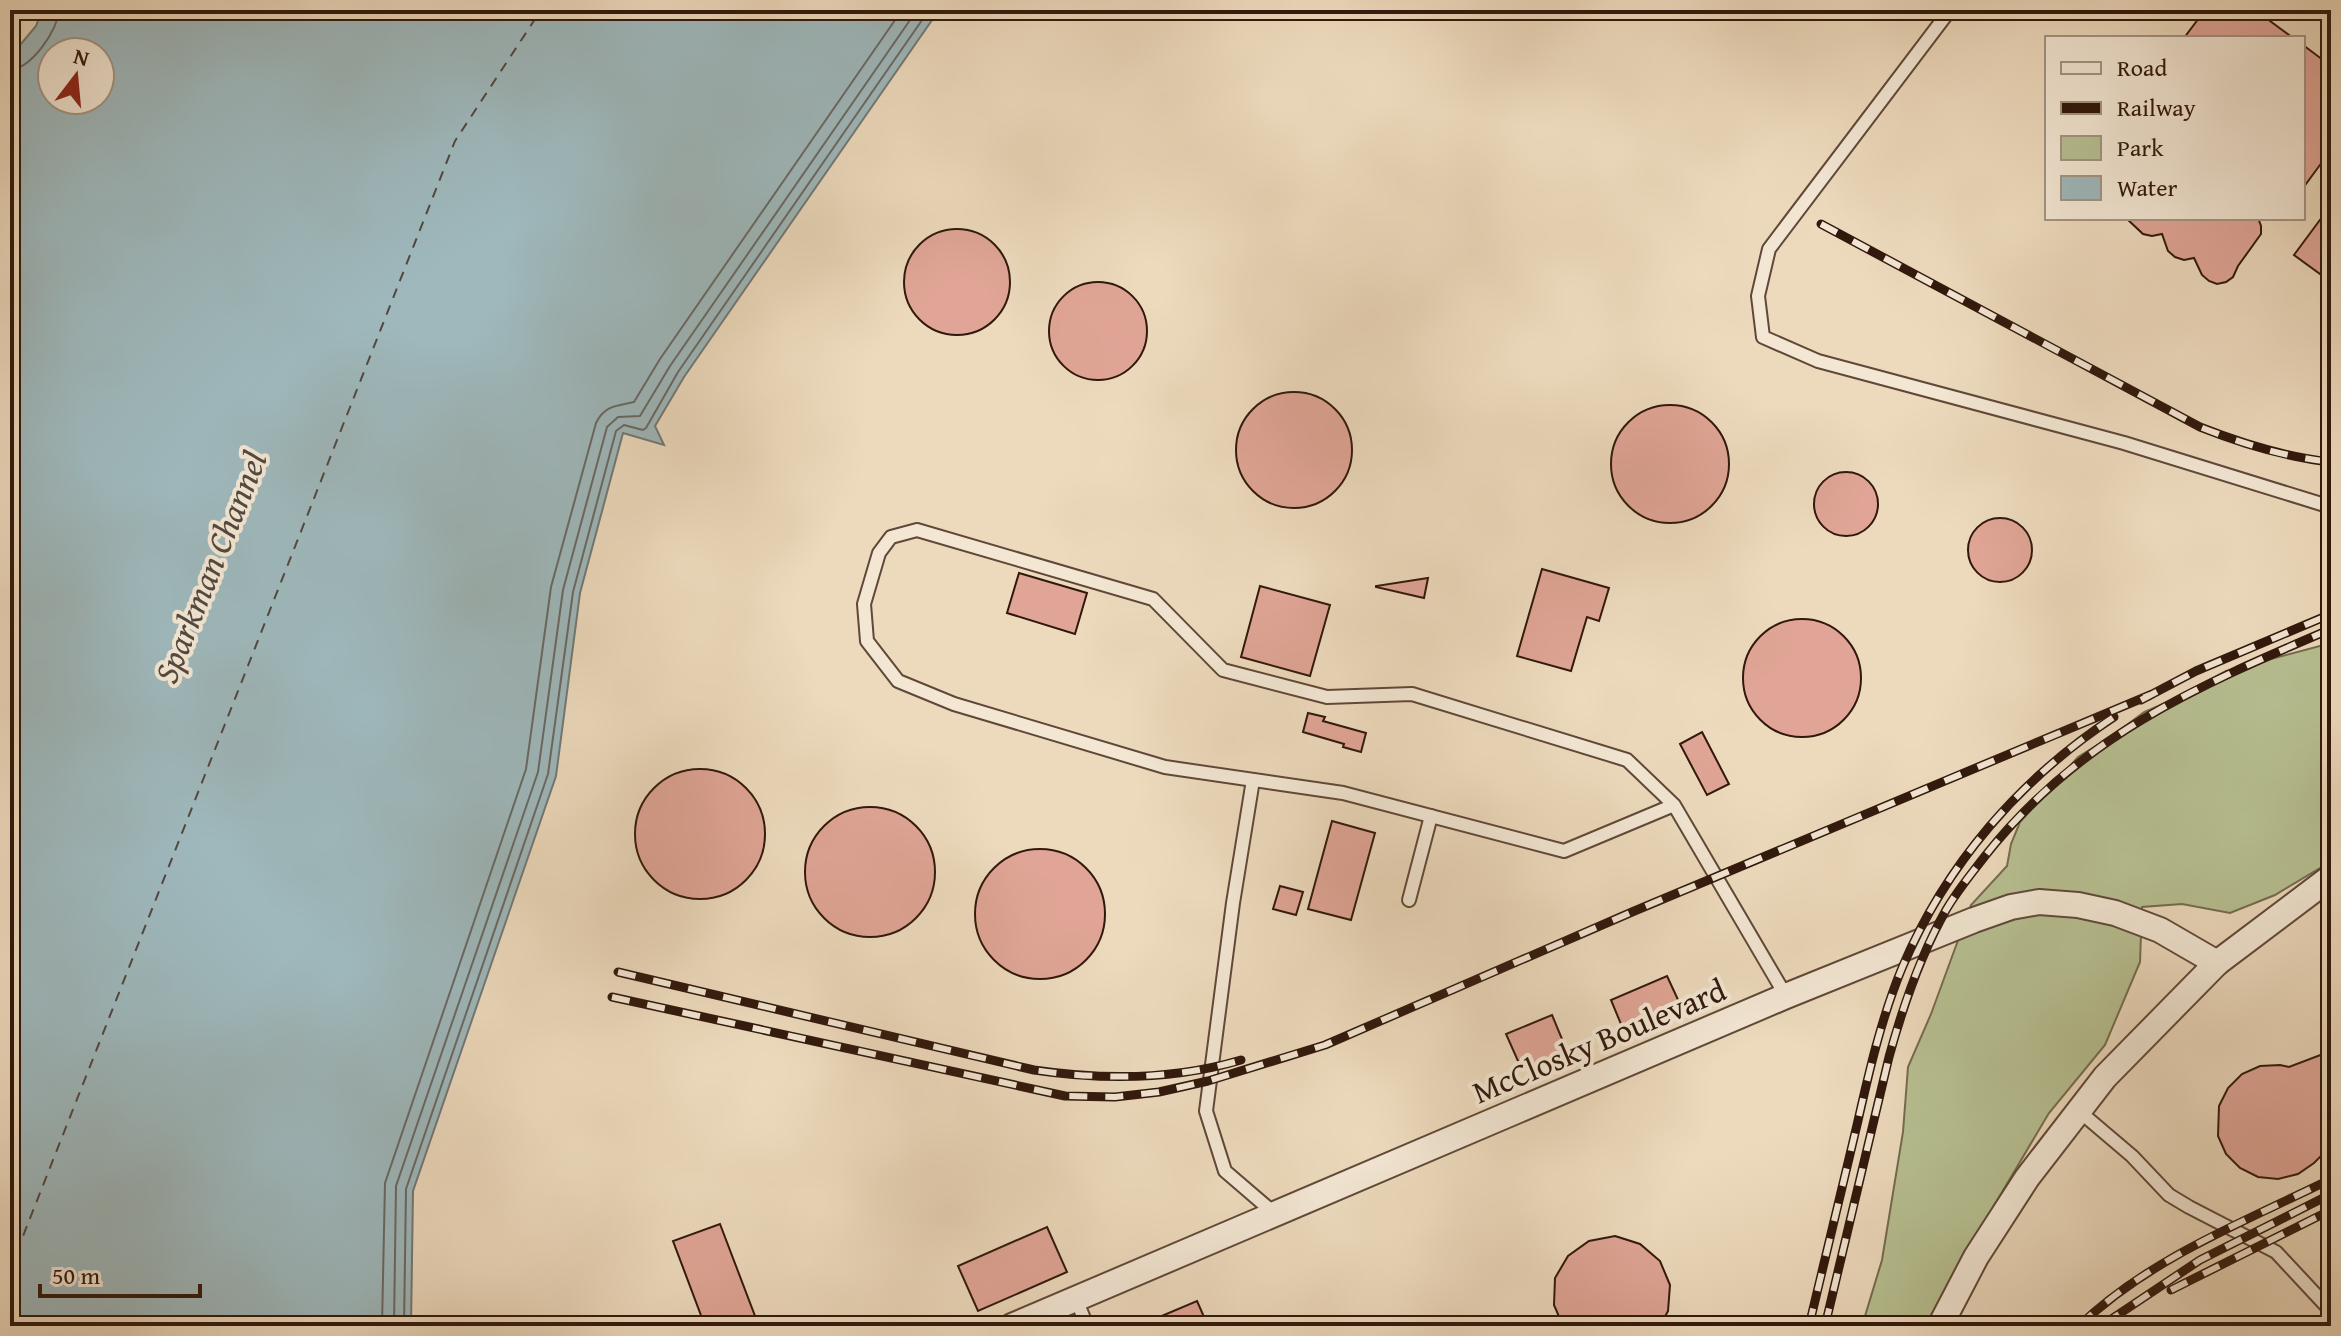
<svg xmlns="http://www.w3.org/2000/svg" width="2341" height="1336" viewBox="0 0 2341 1336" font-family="'Gentium Book Plus',serif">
  <rect width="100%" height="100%" fill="#eddabd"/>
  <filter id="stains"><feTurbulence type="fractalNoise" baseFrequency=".0025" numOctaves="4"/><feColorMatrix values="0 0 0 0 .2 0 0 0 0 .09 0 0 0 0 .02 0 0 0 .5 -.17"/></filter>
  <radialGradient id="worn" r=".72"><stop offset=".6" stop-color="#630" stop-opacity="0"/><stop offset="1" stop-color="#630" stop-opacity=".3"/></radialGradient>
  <!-- green -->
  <path fill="#b7c092" stroke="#746c4f" stroke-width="2" d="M2331,643V858L2325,865L2275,895L2230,913L2182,904L2142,907L2140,962L2105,1045L2049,1113L1979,1231L1929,1326H1862L1882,1260L1903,1132L1908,1067L1931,1014L1971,905L2007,866L2011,844L2020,822L2078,757L2112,736L2144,712L2179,697L2226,671Z"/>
  <!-- water -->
  <path fill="#9eb8bc" stroke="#727876" stroke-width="2" fill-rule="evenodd" d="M42,10H939L684,377L655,426L664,445L623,433L580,593L556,776L413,1191L411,1326H10V57L36,26ZM52,52H100V100H52Z"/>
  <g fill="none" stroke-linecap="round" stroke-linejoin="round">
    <!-- shore -->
    <g stroke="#686864" stroke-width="2">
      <path d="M10,70C32,68 57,31 59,10"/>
      <path d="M382,1326L385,1183L526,769L551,587L596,423C605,405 617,406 634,402L660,359L902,10"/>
      <path d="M394,1326L396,1186L538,772L563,590L607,427L618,417L640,416L670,366L917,10"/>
      <path d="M404,1326L406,1189L548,774L573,592L616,431L624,425L643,430L646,428L678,372L929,10"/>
    </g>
    <!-- ferry -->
    <path stroke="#524841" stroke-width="2" stroke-dasharray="10 8" stroke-linecap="butt" d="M10,1269L455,141L541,10"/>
  </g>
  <!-- building -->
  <g fill="#e0a596" stroke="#31180c" stroke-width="2">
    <path d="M2205,10H2255L2293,38H2184Z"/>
    <path d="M2303,45L2331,66V150L2303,188Z"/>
    <path d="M2331,205V282L2294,255Z"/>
    <path d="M2126,218H2258L2261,226V234L2238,266L2233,277L2226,282L2217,284L2209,281L2202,275L2194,258L2184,260L2175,257L2168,251L2162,234L2152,236L2143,234Z"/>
    <circle cx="957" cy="282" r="53"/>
    <circle cx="1098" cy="331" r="49"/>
    <circle cx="1294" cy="450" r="58"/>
    <circle cx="1670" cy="464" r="59"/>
    <circle cx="1846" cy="504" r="32"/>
    <circle cx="2000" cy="550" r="32"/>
    <path d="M1542,569L1609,588L1599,621L1587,617L1571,671L1517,656Z"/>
    <path d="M1019,573L1087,593L1075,634L1007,613Z"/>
    <path d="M1428,578L1424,598L1376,587V586Z"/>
    <path d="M1260,586L1330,605L1310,676L1241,657Z"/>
    <circle cx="1802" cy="678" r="59"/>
    <path d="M1308,713L1325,717L1323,721L1366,733L1361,752L1343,747L1344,744L1303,732Z"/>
    <path d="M1702,732L1729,784L1707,795L1680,744Z"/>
    <circle cx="700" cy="834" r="65"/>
    <circle cx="870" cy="872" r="65"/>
    <path d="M1332,821L1375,833L1351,920L1308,909Z"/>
    <circle cx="1040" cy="914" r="65"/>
    <path d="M1280,886L1303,892L1296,915L1273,909Z"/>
    <path d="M1667,976L1680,1004L1623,1029L1611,1000Z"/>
    <path d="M1552,1015L1567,1051L1522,1070L1506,1034Z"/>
    <path d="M2331,1051V1138L2321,1156L2314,1163L2298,1174L2278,1179L2258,1177L2240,1168L2226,1154L2218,1136L2219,1106L2228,1088L2242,1074L2260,1066L2280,1065L2289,1067Z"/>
    <path d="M720,1224L755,1316L728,1326H705L673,1241Z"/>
    <path d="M1047,1227L1067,1272L978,1311L958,1266Z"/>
    <path d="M1615,1236L1640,1244L1660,1261L1670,1285L1668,1311L1660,1326H1563L1554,1305L1555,1278L1568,1256L1589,1241Z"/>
    <path d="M1197,1301L1208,1326H1138Z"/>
  </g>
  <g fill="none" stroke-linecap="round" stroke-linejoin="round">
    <!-- service casing -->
    <g stroke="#604838" stroke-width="16">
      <g id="service">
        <path d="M1950,10L1769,249L1758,296L1763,337L1818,361L2124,443L2331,507"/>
        <path d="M1253,780L1233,903L1206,1111L1225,1171L1275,1214"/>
        <path d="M1674,805L1564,851L1343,793L1165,767L954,704L898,681L867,641L864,604L879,553L891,537L917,530L1153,599L1223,670L1327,697L1412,694L1627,760L1674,805L1786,996"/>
        <path d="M1409,900L1431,816"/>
        <path d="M2079,1111L2132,1156L2169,1195L2189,1207L2276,1252L2331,1311"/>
        <path d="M1076,1299L1087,1326"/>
      </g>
    </g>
    <!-- minor casing -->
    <g stroke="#604838" stroke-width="28">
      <g id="minor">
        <path d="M1012,1326L1786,996L1974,920L2011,907L2039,902L2078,905L2115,913L2160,930L2217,963"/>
        <path d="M1940,1326L1976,1257L2027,1178L2105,1077L2217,963L2331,877"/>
      </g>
    </g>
    <!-- service -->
    <use href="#service" stroke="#f3e7d4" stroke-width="12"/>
    <!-- minor -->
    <use href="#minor" stroke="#f3e7d4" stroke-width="24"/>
    <!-- rail casing -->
    <g stroke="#31180c" stroke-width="9">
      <g id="rail">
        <path d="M1821,224L2200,427C2243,444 2285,457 2331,462"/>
        <path d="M2328,602L2331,601"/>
        <path d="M2141,700L2196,671L2331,614"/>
        <path d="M618,972L1034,1070C1102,1080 1174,1080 1241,1060"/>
        <path d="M612,997L1065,1096L1115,1097L1159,1092L1208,1081L1325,1045L1632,912L2150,695"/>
        <path d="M2171,1290L2331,1210"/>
        <path d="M2104,1324L2200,1260L2331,1194"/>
        <path d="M1809,1326C1825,1259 1841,1192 1857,1125C1869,1072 1881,1019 1902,968C1946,864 2020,779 2114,717"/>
        <path d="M1825,1326L1889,1057C1903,1006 1920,956 1946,910C1957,891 1972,873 1985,856C2079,737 2195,687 2331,629"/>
        <path d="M2079,1326C2150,1258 2244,1222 2331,1179"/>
      </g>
    </g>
    <!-- rail -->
    <use href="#rail" stroke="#f3e7d4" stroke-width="6" stroke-dasharray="18" stroke-linecap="butt"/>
  </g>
  <g text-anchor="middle" stroke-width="8" stroke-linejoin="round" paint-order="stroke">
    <!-- street labels -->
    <g font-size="32" fill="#31180c" stroke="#f3e7d4">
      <text transform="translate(1599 1041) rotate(-23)" y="11">McClosky Boulevard</text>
    </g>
    <!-- water labels -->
    <g font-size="34" font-style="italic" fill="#524841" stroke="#f3e7d4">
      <text transform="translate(210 567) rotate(-68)" y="12">Sparkman Channel</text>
    </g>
  </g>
  <!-- margin -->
  <rect width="2341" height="1336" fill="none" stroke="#eddabd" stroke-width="40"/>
  <rect x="12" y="12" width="2317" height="1312" fill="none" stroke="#31180c" stroke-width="4"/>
  <rect x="20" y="20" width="2301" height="1296" fill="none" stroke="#31180c" stroke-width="2"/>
  <!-- legend -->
  <rect x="2045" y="36" width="260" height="184" fill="#f3e7d4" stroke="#a59484" stroke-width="2"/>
  <rect x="2061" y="62" width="40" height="12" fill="#f3e7d4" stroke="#a59484" stroke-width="2"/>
  <text x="2117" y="76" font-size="24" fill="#31180c">Road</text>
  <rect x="2061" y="102" width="40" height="12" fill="#31180c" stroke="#a59484" stroke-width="2"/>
  <text x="2117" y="116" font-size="24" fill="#31180c">Railway</text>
  <rect x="2061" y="136" width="40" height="24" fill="#b7c092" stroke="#a59484" stroke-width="2"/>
  <text x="2117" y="156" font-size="24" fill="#31180c">Park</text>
  <rect x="2061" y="176" width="40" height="24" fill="#9eb8bc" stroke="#a59484" stroke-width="2"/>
  <text x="2117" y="196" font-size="24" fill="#31180c">Water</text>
  <!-- north arrow -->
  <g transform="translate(76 76) rotate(16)"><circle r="38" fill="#f3e7d4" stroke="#a59484" stroke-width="2"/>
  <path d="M0-6L14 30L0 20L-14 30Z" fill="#8f2418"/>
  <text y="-12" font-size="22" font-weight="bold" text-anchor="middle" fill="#31180c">N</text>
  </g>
  <!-- scale -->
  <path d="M40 1284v12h160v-12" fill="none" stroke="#31180c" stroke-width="4"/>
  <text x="52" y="1284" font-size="24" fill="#31180c" stroke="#f3e7d4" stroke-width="6" paint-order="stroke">50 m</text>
  <rect width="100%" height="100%" filter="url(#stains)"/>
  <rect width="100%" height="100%" fill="url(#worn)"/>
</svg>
